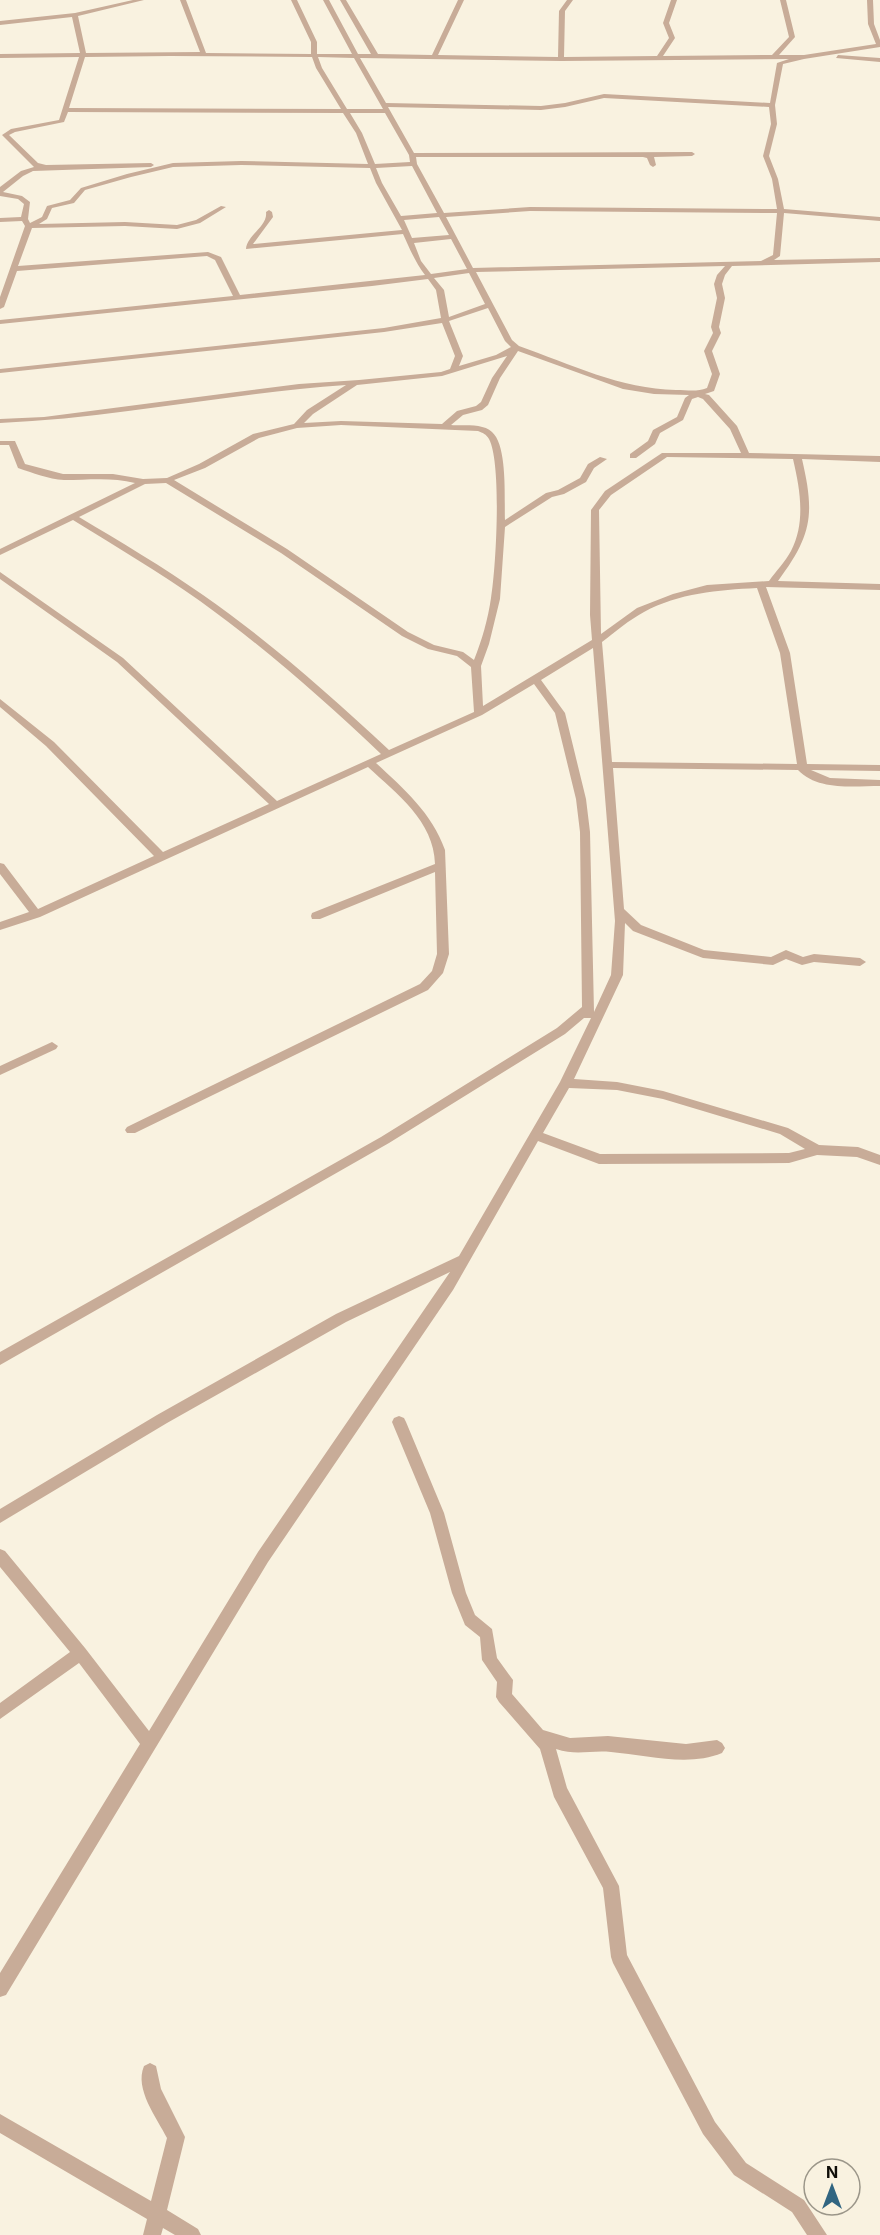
<svg xmlns="http://www.w3.org/2000/svg" width="880" height="2235" viewBox="0 0 880 2235" font-family="Inter,sans-serif">
  <rect width="100%" height="100%" fill="#f9f2e0"/>
  <g fill="none" stroke-linecap="round" stroke-linejoin="round">
    <!-- street -->
    <g fill="#c8ac98" fill-rule="evenodd">
      <path d="M133,0H144L78,16L86,53L200,52L180,0H186L206,53L311,54V42L291,0H297L317,42V54H352L323,0H329L358,54H371L340,0H346L378,54L432,55L458,0H464L438,55L558,57L559,11L567,0H573L565,11L564,57L657,56L669,38L663,23L671,0H677L669,23L675,38L663,56L772,55L789,37L780,0H786L795,37L779,55H804L876,44L868,24L867,0H873L874,24L880,40V47L804,59L783,64L775,105L777,124L769,156L778,179L784,209L880,217V221L784,213L780,256L774,260L880,258V262L732,266L725,275L722,284L725,298L719,327L721,333L712,351L720,374L714,391L705,394L709,395L737,426L749,453L880,456V462L802,459C815,515 812,535 778,581L880,584V590L766,587L790,653L807,764L880,765V771L811,770L830,778L880,780V786C854,786 818,791 798,770L613,768L624,909L641,925L704,950L771,957L786,950L803,957L814,954L860,958L866,962L860,966L814,962L802,965L786,959L773,965L703,958L633,931L625,923L623,975L574,1079L617,1082L663,1091L788,1128L819,1145L858,1147L880,1155V1165L857,1157L817,1155L789,1163L599,1164L538,1141L453,1290L268,1562L6,1995L0,1997V1973L140,1744L79,1663L0,1719V1703L70,1652L0,1567V1549L5,1551L85,1648L149,1731L258,1552L450,1272L346,1322L167,1423L0,1523V1509L157,1415L336,1314L459,1256L560,1082L591,1018H584L565,1034L389,1143L0,1365V1352L381,1137L557,1028L582,1007L580,832L576,799L555,713L534,684L482,715L376,763C404,789 432,813 445,850L449,954L443,973L428,990L135,1133H127L125,1130L127,1127L420,984L432,971L437,954L435,872L320,919H312L311,916L312,913L435,864C434,821 397,794 368,767L40,917L0,930V922L29,912L0,874V863L4,864L38,909L154,856L46,746L0,707V699L54,742L163,852L269,804L117,662L0,579V572L123,658L277,801L381,754C323,699 264,647 200,601C159,572 115,546 73,520L0,555V549L135,483C112,477 88,480 64,480C48,479 33,473 18,468L9,445H0V441H15L25,464L63,474H113L143,479L167,478L199,464L253,434L294,424L307,410L346,385C230,393 116,418 0,423V419L44,417L299,384L359,380L441,372L450,369L455,356L442,323L384,332L0,373V369L384,328L441,318L436,290L428,279L372,286L0,324V320L233,296L215,260L207,256L17,271L4,307L0,309V297L25,226L22,221L0,222V218L21,217L24,204L18,199L0,196V187L21,171L34,167L2,135L11,129L59,120L79,57L0,58V54L80,53L72,17L0,25V21L75,13ZM170,56L312,57L316,68L341,109L69,108L85,57ZM318,57L354,58L383,109H347L322,68ZM360,58L561,61L789,59L777,63L770,103L604,94L565,103L541,106L386,103ZM604,98L769,107L771,124L763,156L772,179L777,209L530,207L444,213L417,164L416,157H643L647,158L650,165L653,167L656,165L654,157L692,156L695,154L692,152L414,153L388,107L541,110L565,107ZM68,112L343,113L356,133L368,164L241,161L173,163L127,174L81,188L70,200L47,206L42,217L30,223L28,219L30,202L22,196L3,192L23,176L33,171L151,167L154,165L151,163L46,165L38,163L9,135L15,132L64,122ZM350,113H385L409,155L410,162L375,164L362,133ZM241,165L370,168L376,183L402,230L253,244L273,217L272,212L269,210L266,212C268,226 247,235 246,249L403,234C409,247 415,262 425,275L240,295L221,257L208,252L18,266L32,228L125,226L177,229L200,223L226,207L221,206L196,220L177,225L125,222L39,224L47,219L52,208L74,203L85,190L131,177L173,167ZM412,166L437,213L401,216L382,183L376,168ZM530,211L777,213L773,255L761,261L473,268L446,217ZM439,217L449,235L412,238L404,220ZM451,239L467,269L431,274L421,261L414,243ZM725,266L717,275L714,284L717,298L711,327L713,333L704,351L712,374L707,388C697,392 688,390 676,390C621,389 570,364 519,346L512,340L476,272ZM469,273L485,304L449,317L444,290L434,278ZM488,308L505,341L511,347L496,355L459,366L463,356L449,321ZM518,351L623,389L654,394L689,395L685,398L677,417L653,430L648,441L630,454V458H636L655,444L660,433L683,420L692,399L698,397L703,399L730,429L741,453H662L605,491L591,510L590,615L592,640L483,706L481,666L489,644L500,599L505,527L552,497L564,494L586,482L594,468L607,459L600,457L588,464L580,478L558,490L546,493L505,520C504,500 508,446 492,432C483,423 463,426 451,425L463,415L482,410L488,405L500,378ZM507,356L492,378L481,402L476,406L457,411L442,424L341,421L304,423L313,414L357,385L442,376ZM341,425L478,431C483,433 486,434 489,439C502,463 496,569 491,598C488,619 482,640 474,660L463,652L434,645L408,632L287,549L174,480L205,468L259,438L297,428ZM667,457L793,459C800,489 806,522 791,551C785,562 776,571 769,581L707,585L673,594L637,608L601,634L599,510L611,495ZM166,483L281,553L402,636L428,649L457,656L471,667L474,712L389,750C330,695 269,641 203,595C163,567 121,542 79,517L145,484ZM757,588L780,653L797,764L612,762L602,642C615,632 629,620 644,612C679,593 718,590 757,588ZM593,648L615,921L611,975L594,1012L590,832L586,799L565,713L541,680ZM569,1088L617,1090L663,1099L780,1134L805,1149L789,1153L600,1154L543,1133Z"/>
      <path d="M838,55L880,58V62L836,58Z"/>
      <path d="M52,1042L58,1046L56,1049L0,1075V1066Z"/>
      <path d="M399,1416L404,1418L406,1422L444,1513L466,1593L475,1615L492,1629L497,1658L513,1680L512,1694L543,1730L570,1738L608,1736L686,1744L717,1740L722,1743L725,1748L722,1753C689,1767 646,1755 611,1752C590,1750 577,1756 556,1749L567,1788L619,1886L627,1955L715,2122L746,2163L804,2200L827,2235H807L792,2212L734,2175L703,2134L613,1963L611,1957L603,1888L554,1797L540,1749L499,1702L496,1697L497,1682L482,1660L480,1637L465,1625L463,1620L452,1593L430,1513L392,1422L394,1418Z"/>
      <path d="M150,2063L156,2066L161,2089L185,2137L167,2210L198,2229L201,2235H175L163,2228L161,2235H143L147,2219L0,2133V2114L151,2201L167,2138C157,2118 134,2089 144,2066Z"/>
    </g>
  </g>
  <!-- north arrow -->
  <g transform="translate(832 2187)"><circle r="28" fill="#f9f2e0" stroke="#9b9689" stroke-width="1.5"/>
  <path d="M0-4.5L10 22L0 15L-10 22Z" fill="#316581"/>
  <text y="-9" font-size="16" font-weight="bold" text-anchor="middle" fill="#0f0d07">N</text>
  </g>
</svg>
